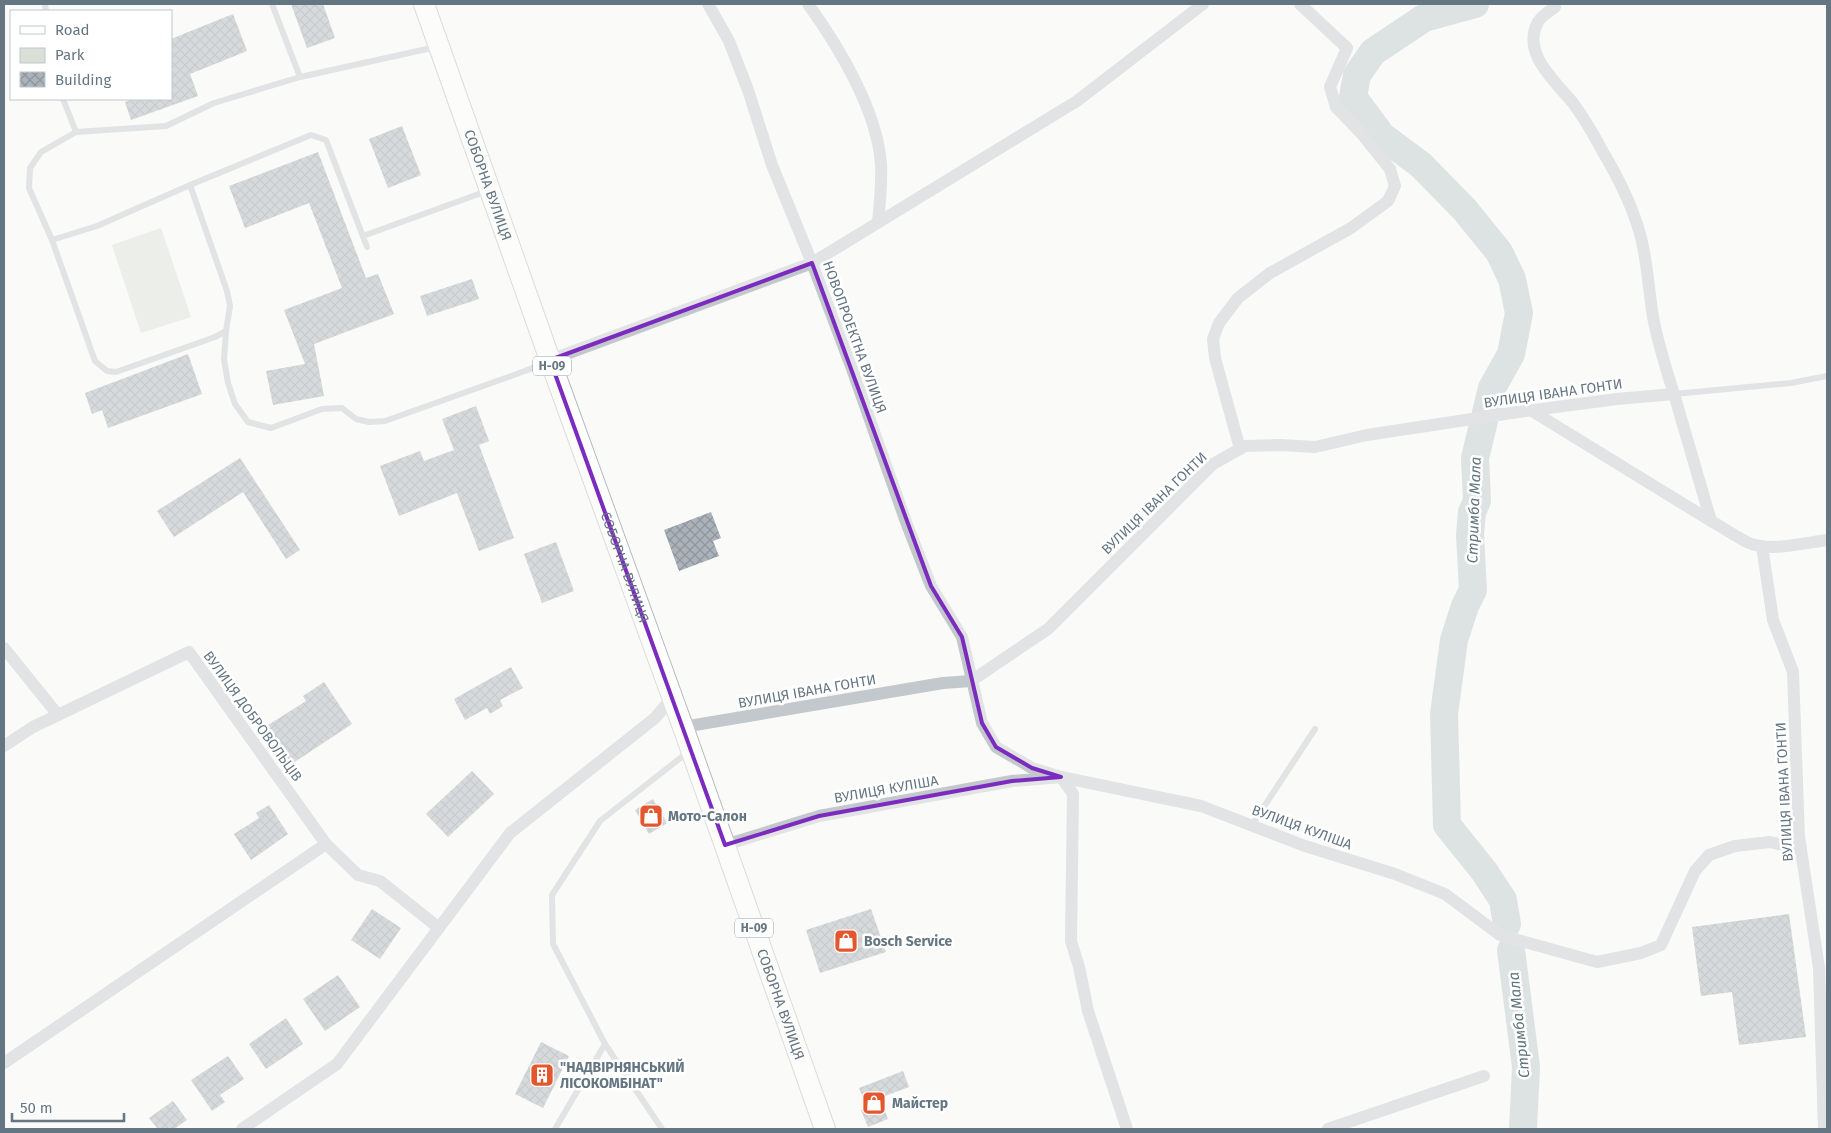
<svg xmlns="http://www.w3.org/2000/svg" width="1831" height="1133" viewBox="0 0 1831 1133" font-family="'Fira Sans',sans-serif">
  <defs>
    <pattern id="building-cross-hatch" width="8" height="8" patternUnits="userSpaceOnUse" patternTransform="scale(1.25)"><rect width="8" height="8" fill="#aab3b9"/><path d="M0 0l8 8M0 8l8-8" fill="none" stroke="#8e969c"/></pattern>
  </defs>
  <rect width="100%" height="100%" fill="#fafaf8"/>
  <!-- park -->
  <path fill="#dadfd7" d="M161,228L191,317L141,333L112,245Z"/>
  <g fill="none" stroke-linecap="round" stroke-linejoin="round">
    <!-- river -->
    <g stroke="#bbc7cb" stroke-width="28">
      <path d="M1475,4L1424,18L1373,52L1357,75L1353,97L1382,136L1421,165L1465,210L1499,252L1512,279L1519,313L1511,354L1492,388L1475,458L1477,501L1472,512L1470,535L1473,590L1465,606L1454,640L1444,714L1447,825L1484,871L1503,900L1507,924"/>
      <path d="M1511,950L1526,1067L1523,1129"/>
    </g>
  </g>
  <!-- building -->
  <g fill="url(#building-cross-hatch)">
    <path d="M291,4H323L335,38L307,48Z"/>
    <path d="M233,14L247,51L190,74L198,96L131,120L125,102L134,99H171V39Z"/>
    <path d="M402,126L421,175L388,188L369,139Z"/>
    <path d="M318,152L366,278L378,274L394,314L314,344L324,396L273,405L266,371L305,364L284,310L342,288L309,203L245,228L229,186Z"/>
    <path d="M472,279L479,299L427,316L420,296Z"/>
    <path d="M188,354L202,394L108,428L102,410L92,414L85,393Z"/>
    <path d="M476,406L489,441L479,445L514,538L479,551L457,493L399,516L380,466L420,451L424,461L454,450L442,419Z"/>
    <path d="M240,458L300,550L286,559L243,492L174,537L157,511Z"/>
    <path d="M711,512L721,538L713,541L719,556L679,571L664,530Z"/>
    <path d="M556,542L574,591L542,603L524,554Z"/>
    <path d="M511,667L523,688L500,700L503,706L490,714L487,708L465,720L454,699Z"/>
    <path d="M324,682L352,724L290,765L265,727L306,701L303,696Z"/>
    <path d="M472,771L494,794L448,837L426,814Z"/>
    <path d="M653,799L667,823L649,834L635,810Z"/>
    <path d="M269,805L288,834L251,860L234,834L259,818L256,813Z"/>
    <path d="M372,909L401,928L380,959L351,940Z"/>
    <path d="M871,909L886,952L820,973L806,930Z"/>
    <path d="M1789,914L1806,1037L1739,1045L1732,992L1701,996L1692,927Z"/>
    <path d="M338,975L360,1007L325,1031L303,999Z"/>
    <path d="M286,1018L303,1044L266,1069L249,1044Z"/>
    <path d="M541,1042L569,1056L543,1108L515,1094Z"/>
    <path d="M228,1056L244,1079L220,1095L225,1102L212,1111L191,1080Z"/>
    <path d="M903,1071L909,1087L880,1098L888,1119L868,1127L861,1110L867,1108L859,1088Z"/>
    <path d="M173,1101L187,1120L174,1129H158L149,1118Z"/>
  </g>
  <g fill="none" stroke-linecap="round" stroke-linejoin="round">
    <!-- primary casing -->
    <g stroke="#b5babe" stroke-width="22">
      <g id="primary">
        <path id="s1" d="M424,4L550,360L683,727L825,1129"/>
      </g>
    </g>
    <!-- service -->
    <g stroke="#c3c8cc" stroke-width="6">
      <path d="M45,4L46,11"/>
      <path d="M272,4L300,77"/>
      <path d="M63,99L76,132"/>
      <path d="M363,236L487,191"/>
      <path d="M52,240L97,226L190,185"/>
      <path d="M367,247L326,140L311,135L190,185L227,291L230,306L226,331L215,337L116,372L107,371L95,361L52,240L29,188L30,168L41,152L76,132L166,126L214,103L300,77L436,47"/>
      <path d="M226,331L224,359L228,383L235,404L248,422L271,428L322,409L342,408L356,419L369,422L385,421L525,371L549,361"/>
      <path d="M1674,394L1791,383L1827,376"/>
      <path d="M1252,825L1315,729"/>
      <path d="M605,1044L662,1129"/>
      <path d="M555,1129L605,1044L553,944L552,895L600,821L688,752"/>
    </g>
    <!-- minor -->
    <g stroke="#c3c8cc" stroke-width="12">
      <path d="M708,4L729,41L748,90L772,165L812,263L852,369L906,522L931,586L962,637L982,723L996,747L1032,768L1061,777L1073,794L1071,941L1079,967L1088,1011L1127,1129"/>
      <path d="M808,4C839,47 877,110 881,164C882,184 880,203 878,222"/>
      <path d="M1555,7C1550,11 1541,16 1538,22C1521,53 1555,81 1573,103C1584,118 1594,135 1603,152C1616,174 1629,199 1637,224C1647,254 1648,286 1653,317C1658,344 1666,369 1674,394"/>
      <path d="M550,360L812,263L1077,101L1203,4"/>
      <path d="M1532,411L1711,521"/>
      <path d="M1240,449L1215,358L1213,339L1219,323L1238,298L1270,273L1351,228L1388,201L1395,186L1390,169L1361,133L1336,107L1330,87L1347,48L1300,4"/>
      <path d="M1762,546L1773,620L1793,672L1799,837L1819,968L1824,1129"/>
      <path d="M4,648L58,715"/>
      <path d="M683,727L943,683L971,681L1048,629L1213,464L1245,446L1280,445L1315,447L1367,435L1518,412L1617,399L1674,394L1711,521C1724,528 1736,537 1749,543C1772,552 1803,543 1827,540"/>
      <path d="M4,746L33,727L189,652L326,844L358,875L380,881L439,928"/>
      <path d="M725,845L819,816L1012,781L1061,777L1201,806L1305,846L1395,874L1445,894L1500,935L1597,962L1641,953L1661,945L1695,871L1709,855L1735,846L1770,842L1801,849"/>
      <path d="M4,1063L326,844"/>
      <path d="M242,1129L337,1064L510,833L655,718L672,698"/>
      <path d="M1328,1129L1484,1076"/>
    </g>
    <!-- primary -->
    <use href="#primary" stroke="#fff" stroke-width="20"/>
  </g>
  <!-- marked area -->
  <path d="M0 0H1831V1133H0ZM812,263L931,586L962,637L982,723L996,747L1032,768L1061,777L1012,781L819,816L725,845L550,360Z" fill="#fafaf8" fill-opacity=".55" fill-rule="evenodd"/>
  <path fill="none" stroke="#7b2cbf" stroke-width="4" stroke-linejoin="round" d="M812,263L931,586L962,637L982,723L996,747L1032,768L1061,777L1012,781L819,816L725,845L550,360Z"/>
  <!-- icons -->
  <defs>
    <g id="shop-square" transform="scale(1.25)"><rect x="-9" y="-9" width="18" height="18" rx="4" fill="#e4572e" stroke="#fff"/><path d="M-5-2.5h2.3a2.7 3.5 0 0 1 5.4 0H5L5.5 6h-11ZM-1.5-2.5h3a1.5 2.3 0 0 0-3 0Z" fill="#fff"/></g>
    <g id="building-square" transform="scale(1.25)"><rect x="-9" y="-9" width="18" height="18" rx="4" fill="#e4572e" stroke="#fff"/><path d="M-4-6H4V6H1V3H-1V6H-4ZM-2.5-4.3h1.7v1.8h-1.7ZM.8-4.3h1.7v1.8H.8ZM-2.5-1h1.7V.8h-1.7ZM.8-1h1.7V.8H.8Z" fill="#fff"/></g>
  </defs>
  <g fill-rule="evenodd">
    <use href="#shop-square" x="651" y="816"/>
    <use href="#shop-square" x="846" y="941"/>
    <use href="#building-square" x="542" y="1075"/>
    <use href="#shop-square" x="874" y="1103"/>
  </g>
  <g text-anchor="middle" stroke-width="5" stroke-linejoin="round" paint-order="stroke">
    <!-- shield labels -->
    <g fill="#fff" stroke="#939fa8" stroke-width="1">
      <rect x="533" y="356.5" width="38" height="19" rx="4"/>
      <rect x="735" y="918.5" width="38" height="19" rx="4"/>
    </g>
    <g font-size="12" font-weight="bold" fill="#657683">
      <text x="552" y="370">Н-09</text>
      <text x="754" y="932">Н-09</text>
    </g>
    <!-- street labels -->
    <g font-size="14" fill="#657683" stroke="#fff">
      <text dy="5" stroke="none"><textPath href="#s1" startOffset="192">СОБОРНА ВУЛИЦЯ</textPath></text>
      <text transform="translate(855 337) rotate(70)" y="5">НОВОПРОЕКТНА ВУЛИЦЯ</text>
      <text transform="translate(1553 393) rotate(-8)" y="5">ВУЛИЦЯ ІВАНА ГОНТИ</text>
      <text transform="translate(1154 503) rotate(-44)" y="5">ВУЛИЦЯ ІВАНА ГОНТИ</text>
      <text dy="5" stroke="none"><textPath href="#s1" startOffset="598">СОБОРНА ВУЛИЦЯ</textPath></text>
      <text transform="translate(807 691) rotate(-10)" y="5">ВУЛИЦЯ ІВАНА ГОНТИ</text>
      <text transform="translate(253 716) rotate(54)" y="5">ВУЛИЦЯ ДОБРОВОЛЬЦІВ</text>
      <text transform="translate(886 789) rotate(-10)" y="5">ВУЛИЦЯ КУЛІША</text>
      <text transform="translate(1784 792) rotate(-93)" y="5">ВУЛИЦЯ ІВАНА ГОНТИ</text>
      <text transform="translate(1302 827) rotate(20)" y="5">ВУЛИЦЯ КУЛІША</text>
      <text dy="5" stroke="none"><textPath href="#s1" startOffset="1062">СОБОРНА ВУЛИЦЯ</textPath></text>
    </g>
    <!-- poi labels -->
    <g font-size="14" font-weight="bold" fill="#657683" stroke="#fff" text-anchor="start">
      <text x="668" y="821">Мото-Салон</text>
      <text x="864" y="946">Bosch Service</text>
      <text x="560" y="1072">"НАДВІРНЯНСЬКИЙ<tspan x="560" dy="16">ЛІСОКОМБІНАТ"</tspan></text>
      <text x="892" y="1108">Майстер</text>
    </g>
    <!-- water labels -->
    <g font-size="15" font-style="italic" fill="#60757c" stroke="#fff">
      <text transform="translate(1474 510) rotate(-88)" y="5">Стримба Мала</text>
      <text transform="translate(1519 1025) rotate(-96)" y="5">Стримба Мала</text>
    </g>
  </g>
  <!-- border -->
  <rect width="1831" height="1133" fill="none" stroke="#657683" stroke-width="10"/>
  <!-- legend -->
  <rect x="10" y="10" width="162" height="90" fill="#ffffff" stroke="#c1c8cd"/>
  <rect x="20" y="26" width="25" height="8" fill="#ffffff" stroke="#c1c8cd"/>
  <text x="55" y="35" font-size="15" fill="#657683">Road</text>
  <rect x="20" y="48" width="25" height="15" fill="#dadfd7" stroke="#c1c8cd"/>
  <text x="55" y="60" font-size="15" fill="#657683">Park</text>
  <rect x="20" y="72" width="25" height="15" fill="url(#building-cross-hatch)" stroke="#c1c8cd"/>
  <text x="55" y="85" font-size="15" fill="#657683">Building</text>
  <!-- scale -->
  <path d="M12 1113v8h112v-8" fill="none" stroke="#657683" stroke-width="2.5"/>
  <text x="20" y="1113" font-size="15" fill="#657683" stroke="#ffffff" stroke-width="4" paint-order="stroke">50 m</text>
</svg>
